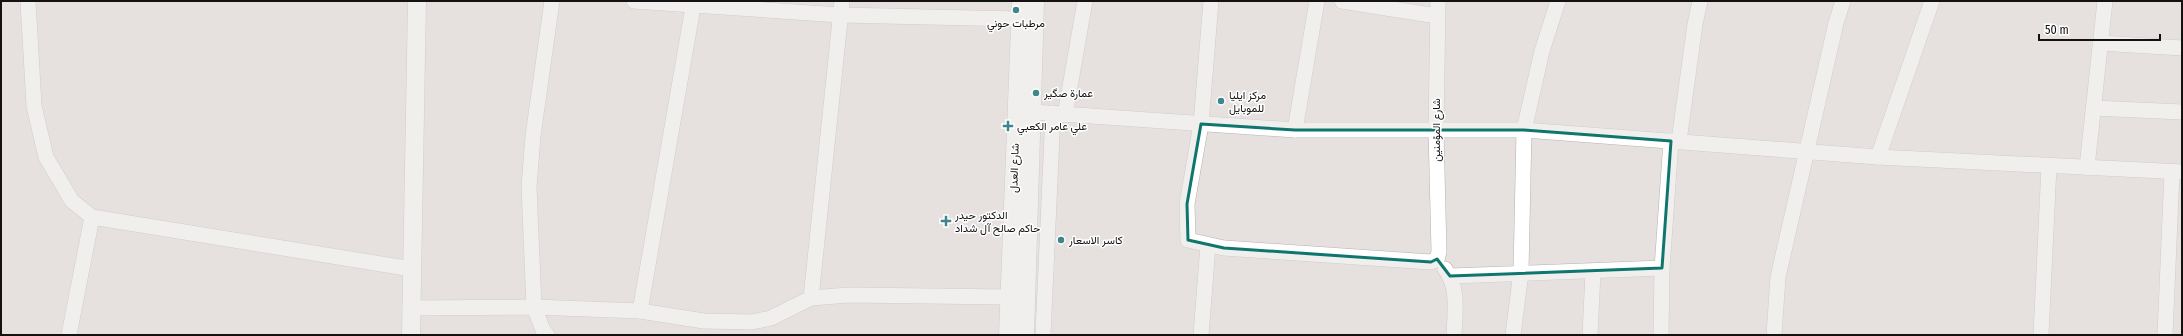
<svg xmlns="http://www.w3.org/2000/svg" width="2183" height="336" viewBox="0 0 2183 336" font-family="'Fira Sans Condensed',Vazirmatn,sans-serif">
  <rect width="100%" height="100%" fill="#e6e1df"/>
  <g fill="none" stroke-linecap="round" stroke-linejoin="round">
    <!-- minor casing -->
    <g stroke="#b6b2b0" stroke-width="16">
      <g id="minor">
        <path d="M28,1L34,106L46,157L72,201L92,217L412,269"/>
        <path d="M634,1L840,15L1020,19"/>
        <path d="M1211,1L1201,124L1187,204L1188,240L1224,248L1431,262L1437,259"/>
        <path d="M1342,1L1437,16"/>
        <path d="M2100,43L2182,48"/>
        <path d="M2093,108L2182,112"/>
        <path d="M1033,112L1295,130H1524L1878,157L2182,172"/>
        <path d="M1065,115L1085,1"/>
        <path d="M1295,130L1317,1"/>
        <path d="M1679,141L1695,24L1700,1"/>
        <path d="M1878,157L1932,1"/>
        <path d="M2087,167L2105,1"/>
        <path d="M1437,259L1439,252L1436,130L1438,1"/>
        <path d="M1445,269C1459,287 1455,313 1454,335"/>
        <path d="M1450,276L1662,268"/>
        <path d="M811,298L842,1"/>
        <path d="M412,308L534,307L640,311L704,321L752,322L771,318L811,298L849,295L1009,297"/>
        <path d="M640,311L694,1"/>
        <path d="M69,335L92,217"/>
        <path d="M547,335L543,330L534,307L529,187L533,136L552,1"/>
        <path d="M1043,335L1053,113"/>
        <path d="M1201,335L1208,245"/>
        <path d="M1513,335L1521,272L1524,130L1542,51L1558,1"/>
        <path d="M1590,335L1593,272"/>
        <path d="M1661,335L1662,268L1671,141"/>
        <path d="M1774,335L1778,277L1836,23L1843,1"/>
        <path d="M2041,335L2049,166"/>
        <path d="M2165,335L2172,172"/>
      </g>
    </g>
    <!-- tertiary casing -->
    <g stroke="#b6b2b0" stroke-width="19">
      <g id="tertiary">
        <path d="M411,335L417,1"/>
        <path d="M1008,335L1021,1"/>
        <path d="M1025,335L1035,1"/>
      </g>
    </g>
    <!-- minor -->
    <use href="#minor" stroke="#fff" stroke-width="15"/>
    <!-- tertiary -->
    <use href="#tertiary" stroke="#fff" stroke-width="18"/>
  </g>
  <!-- marked area -->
  <path d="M0 0H2183V336H0ZM1201,124L1295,130H1524L1671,141L1662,268L1450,276L1437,259L1431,262L1224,248L1188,240L1187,204Z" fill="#e6e1df" fill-opacity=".55" fill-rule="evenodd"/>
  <path fill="none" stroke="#0f766e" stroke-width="3" stroke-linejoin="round" d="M1201,124L1295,130H1524L1671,141L1662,268L1450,276L1437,259L1431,262L1224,248L1188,240L1187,204Z"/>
  <!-- markers -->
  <g fill="#3e868c" stroke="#fff" stroke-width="1.5">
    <circle cx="1016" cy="10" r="4"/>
    <circle cx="1036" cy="93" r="4"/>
    <circle cx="1221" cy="101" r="4"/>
    <path d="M1006 120h4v4h4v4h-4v4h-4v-4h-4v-4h4z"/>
    <path d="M944 215h4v4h4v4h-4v4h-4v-4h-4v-4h4z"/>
    <circle cx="1061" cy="240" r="4"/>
  </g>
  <g text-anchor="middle" stroke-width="3" stroke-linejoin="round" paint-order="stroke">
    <!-- poi labels -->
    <g font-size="11" fill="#131111" stroke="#fff" text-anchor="start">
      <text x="1016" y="27" text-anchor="middle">مرطبات حوني</text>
      <text x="1044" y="97">عمارة صگير</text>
      <text x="1229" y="99">مركز ايليا<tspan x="1229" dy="13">للموبايل</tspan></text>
      <text x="1017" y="130">علي عامر الكعبي</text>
      <text x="955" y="219">الدكتور حيدر<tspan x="955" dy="13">حاكم صالح آل شداد</tspan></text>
      <text x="1069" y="244">كاسر الاسعار</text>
    </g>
    <!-- street labels -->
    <g font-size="11" fill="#131111" stroke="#fff">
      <text transform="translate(1436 130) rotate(-90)" y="4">شارع المؤمنين</text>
      <text transform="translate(1014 168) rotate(-88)" y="4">شارع العدل</text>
    </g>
  </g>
  <!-- border -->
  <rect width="2183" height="336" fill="none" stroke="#131111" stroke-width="4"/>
  <!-- scale -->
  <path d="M2039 34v6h121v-6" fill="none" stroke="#131111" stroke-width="2"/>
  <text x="2045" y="34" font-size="12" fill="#131111" stroke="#ffffff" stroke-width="3" paint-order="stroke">50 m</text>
</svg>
